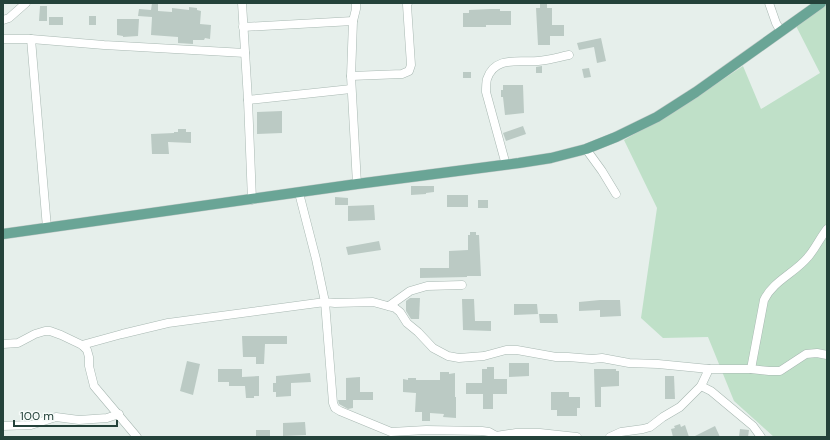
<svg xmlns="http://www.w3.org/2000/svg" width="830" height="440" viewBox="0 0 830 440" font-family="'DM Sans',sans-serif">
  <rect width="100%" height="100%" fill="#e6efeb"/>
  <!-- green -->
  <path fill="#bfe0c8" d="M827,3V437H774L734,401L708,337L663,338L641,318L657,208L624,140L684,105L743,66L761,109L820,73L796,26Z"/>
  <!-- building -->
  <g fill="#bbcac4">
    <path d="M152,3H158V11L172,12V8L189,10V7L197,8V10L201,11L200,24L211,25L210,39L205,38L204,40H193V44L178,43V37L151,35L152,17L138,16L139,9L151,10Z"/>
    <path d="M540,4H547V8H552V25H564V36H550V45H538L536,8H540Z"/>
    <path d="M40,6H47V21H39Z"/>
    <path d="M491,9H500V11H511V25H486V27H463V13H469V10Z"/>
    <rect x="89" y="16" width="7" height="9"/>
    <rect x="49" y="17" width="14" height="8"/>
    <path d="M117,19H139L138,36L123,37V36L117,35Z"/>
    <path d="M601,38L606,61L597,63L594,47L579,50L577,43Z"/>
    <path d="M542,66V73H536V67Z"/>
    <path d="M589,68L591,77L584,78L582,69Z"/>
    <rect x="463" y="72" width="8" height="6"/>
    <path d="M503,85H523L524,113L505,115L503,97H501V90H503Z"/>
    <path d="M282,111V133L257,134V112Z"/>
    <path d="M523,126L526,134L506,141L503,133Z"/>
    <path d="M178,129H186V132H191V143L168,142L169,154H152L151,134L174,133V132H178Z"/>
    <path d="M411,186H434V192L426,193V194L411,195Z"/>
    <rect x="447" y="195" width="21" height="12"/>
    <path d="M335,197L348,198V205H335Z"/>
    <rect x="478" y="200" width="10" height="8"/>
    <path d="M374,205L375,220L348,221V206Z"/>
    <path d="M470,232H476V235H479L481,276H467V277L420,278V268H449V251L468,250V235H470Z"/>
    <path d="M379,241L381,250L348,255L346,247Z"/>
    <path d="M410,298H420L419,319H411L406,311V301Z"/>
    <path d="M462,299H474L475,321H491V331L463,330Z"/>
    <path d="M600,300H620L621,316L600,317V310L579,311V302Z"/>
    <path d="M514,304H537L538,314L514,315Z"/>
    <path d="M539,314H557L558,323H540Z"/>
    <path d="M242,336H287V344H265L264,364H256V357H243Z"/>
    <path d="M187,361L200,364L193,395L180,391Z"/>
    <path d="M509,363H529V376L509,377Z"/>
    <path d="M487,367H494V379H507V394H493V409H483V394H466V383H482V369H487Z"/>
    <path d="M218,369H242V377L259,376V396H254V398H246L245,386H229V382H218Z"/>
    <path d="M594,369H616V371H619V386L601,387V407H595Z"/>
    <path d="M440,372H449V374L455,373V397H456V418L443,417L444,414L430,413V421H422V412H415L416,393L403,392V379L408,380V378H416V380H440Z"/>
    <path d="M310,373L311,382L291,383V396L276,397V392H273V383H276V376Z"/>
    <path d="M665,376H674L675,399H665Z"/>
    <path d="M360,377V392H373V400H353V408L348,409L339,404L338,400H346V378Z"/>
    <path d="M551,392H569V397H580V408H577V416H557V410H551Z"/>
    <path d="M305,422L306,435L283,436V423Z"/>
    <path d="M680,424L681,427L685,425L689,437H673L671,429L675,428L674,426Z"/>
    <path d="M715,426L720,437H693Z"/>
    <path d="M740,429L749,430L748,437H739Z"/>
    <rect x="256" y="430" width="14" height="7"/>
  </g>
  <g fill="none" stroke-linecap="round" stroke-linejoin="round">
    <!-- minor casing -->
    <g stroke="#a8b8b2" stroke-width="9">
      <g id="minor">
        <path d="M242,3L248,100L252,200"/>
        <path d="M356,3V9L353,21L351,76L357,184"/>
        <path d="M769,3L776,23L781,32"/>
        <path d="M3,20L9,18L26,3"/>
        <path d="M243,27L353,21"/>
        <path d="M3,39H31L104,45L245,53"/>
        <path d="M31,39L47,228"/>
        <path d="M351,76L402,74L409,71L411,65L407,5L408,3"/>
        <path d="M248,100L351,89"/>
        <path d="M586,149L602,171L616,194"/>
        <path d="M506,165L486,92C486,88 486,83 487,79C495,55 520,63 538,61C549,60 559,57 569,55"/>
        <path d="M299,193L316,259L325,302L335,303L373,302L395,308L400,312L407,323L418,332L433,348L448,356L459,358L484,356L506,350H517L556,357H568L592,359L602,358L629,363L658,364L709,369L701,386L711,391L753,426L761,437"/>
        <path d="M389,306L410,291L427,286L462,285"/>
        <path d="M3,344L18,343L35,334L45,331H50L61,335L82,345L87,350L89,357V366L94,386L137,437"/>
        <path d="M82,345L122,334L168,323L325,302L333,403L335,408L340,411L391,432L426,430L482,431L489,432L496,436L516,433H540L577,437"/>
        <path d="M709,369H751L769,371H780L806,354L817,353L827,355"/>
        <path d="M751,369L764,300C773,281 795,273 808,257C815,249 820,238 827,229"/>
        <path d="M3,426L31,425L56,417L79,420L107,418L119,414"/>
        <path d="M610,437L621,432L643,429L650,427L663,417L680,407L701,386"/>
      </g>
    </g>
    <!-- major casing -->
    <g stroke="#c2cac8" stroke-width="11">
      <path id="major" d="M3,234L357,184L519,163L551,158L586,149L616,137L657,117L696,92L821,3"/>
    </g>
    <!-- minor -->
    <use href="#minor" stroke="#fff" stroke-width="8"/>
    <!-- major -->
    <use href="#major" stroke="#6aa596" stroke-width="10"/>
  </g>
  <!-- border -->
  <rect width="830" height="440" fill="none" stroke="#24423a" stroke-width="8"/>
  <!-- scale -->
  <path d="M14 420v6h103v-6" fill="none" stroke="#24423a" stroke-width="2"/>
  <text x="20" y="420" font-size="12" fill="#24423a" stroke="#f7fbf9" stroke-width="3" paint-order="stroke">100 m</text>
</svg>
